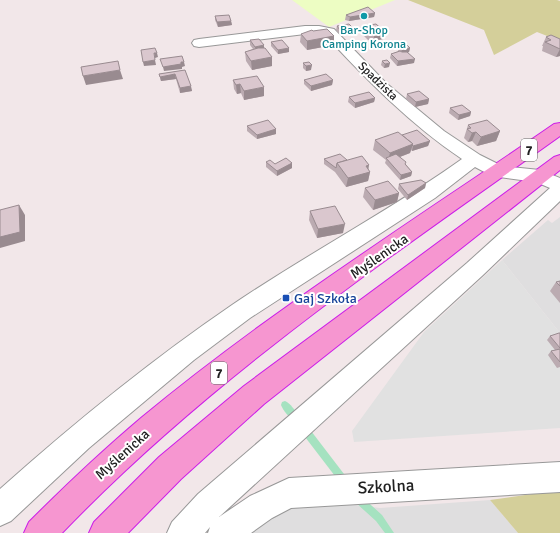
<svg xmlns="http://www.w3.org/2000/svg" width="560" height="533" viewBox="0 0 560 533" font-family="Signika,sans-serif">
  <rect width="100%" height="100%" fill="#f2e7e9"/>
  <!-- residential -->
  <g fill="#dfdedf">
    <path d="M560,217V333L502,260L548,220L552,223Z"/>
    <path d="M316,500L380,508L490,500L518,533H240L272,510Z"/>
  </g>
  <!-- forest -->
  <g fill="#d4cf9a">
    <path d="M408,0H557L560,1V41L537,32L494,55L484,30Z"/>
    <path d="M560,490V533H518L490,500Z"/>
  </g>
  <!-- park -->
  <path fill="#edfdc3" d="M292,0H395L329,27Z"/>
  <!-- parking -->
  <path fill="#e1e1e1" d="M502,260L560,333V428L354,442L352,431L424,332Z"/>
  <g fill="none" stroke-linecap="round" stroke-linejoin="round">
    <!-- stream -->
    <g fill="#a5e2c0" fill-rule="evenodd">
      <path d="M285,401C290,403 296,411 298,416L297,419L294,420C289,418 283,410 281,405L282,402Z"/>
      <path d="M305,426L308,427L344,474L345,477L344,480L341,481L338,480L302,433L301,430L302,427Z"/>
      <path d="M358,495L361,496L382,515L394,533H385L376,521L355,502L354,499L355,496Z"/>
    </g>
    <!-- minor casing -->
    <g stroke="#989898" stroke-width="2">
      <path id="minor" d="M305,26H319L334,29L386,83L444,131L480,155L502,166L540,170L560,178V201L483,275L219,517L250,496L289,478L560,462V492L291,508L272,518L251,533H208L210,527L205,533H167L172,522L198,494L467,263L550,188L536,182L492,176L475,167L435,198L250,318L194,360L89,448L11,521L0,526V489C74,423 150,361 232,305C307,254 388,212 462,159C410,124 367,80 325,35L305,34L199,47L194,46L192,43L194,40L199,39Z"/>
    </g>
    <!-- trunk casing -->
    <g stroke="#cc1de8" stroke-width="2">
      <g id="trunk">
        <path d="M560,123V136C387,259 210,379 62,533H24L29,522C65,486 102,451 141,418C271,310 415,220 554,124Z"/>
        <path d="M560,155V170L264,404L181,479L128,533H89L94,522L159,457L244,386L554,157Z"/>
      </g>
    </g>
    <!-- minor -->
    <use href="#minor" fill="#fff" fill-rule="evenodd"/>
    <!-- trunk -->
    <use href="#trunk" fill="#f696d0" fill-rule="evenodd"/>
  </g>
  <!-- wall -->
  <g fill="#bbabb1">
    <path d="M375,13L374,17L349,21L345,20L346,15Z"/>
    <path d="M215,16L231,21L232,25L218,27L215,20Z"/>
    <path d="M337,26L352,32L340,34L336,30Z"/>
    <path d="M363,26L384,31L383,39L373,41L368,40L362,34Z"/>
    <path d="M313,31L334,36V45L307,50L300,42L301,34Z"/>
    <path d="M546,37L560,39V56L556,57L542,51L543,46H542Z"/>
    <path d="M250,40L264,48L272,57V66L252,70L246,61L245,52L253,49L250,45Z"/>
    <path d="M271,42L289,52L278,54L271,46Z"/>
    <path d="M399,46L410,48L409,52H408L414,63L397,66L390,58L391,54L399,51H398Z"/>
    <path d="M382,61L389,67L384,68L381,65Z"/>
    <path d="M303,63L311,70L306,71L303,68Z"/>
    <path d="M185,70L192,91L180,93L176,79L161,81L159,74Z"/>
    <path d="M233,80L264,96L244,100L241,93L237,94L234,89Z"/>
    <path d="M304,80H333L332,85L311,91L304,84Z"/>
    <path d="M407,94L429,99L428,104L415,107L406,99Z"/>
    <path d="M349,97L375,98L374,102L355,108L348,102Z"/>
    <path d="M450,108L471,112L470,116L458,120L449,113Z"/>
    <path d="M468,125L500,131L496,141L477,146L472,141L468,142L464,138Z"/>
    <path d="M247,126L276,129V134L257,139L247,131Z"/>
    <path d="M402,135L430,141L428,146L412,151L411,150L410,153L400,157L412,172L411,176L400,180L385,163L386,160L373,150L375,140Z"/>
    <path d="M324,159L347,160L368,169L370,172L368,181L346,187L335,172L324,164Z"/>
    <path d="M266,162L275,164L292,163V168L277,176L266,167Z"/>
    <path d="M426,183L425,188L407,200L398,189L399,184Z"/>
    <path d="M365,188L399,193L397,202L373,210L363,197Z"/>
    <path d="M310,211L343,233L317,238L309,220Z"/>
    <path d="M560,281V303L550,291L556,282Z"/>
    <path d="M560,333V367L557,368L548,355L551,351L555,350L547,340L550,336Z"/>
  </g>
  <!-- shaded-wall -->
  <g fill="#998b90">
    <path d="M375,13L374,17L349,21L350,17Z"/>
    <path d="M231,21L232,25L218,27L217,22Z"/>
    <path d="M353,28L352,32L340,34V30Z"/>
    <path d="M384,31L383,39L373,41L375,33Z"/>
    <path d="M334,36V45L307,50V41Z"/>
    <path d="M264,45V50L255,51V47Z"/>
    <path d="M289,48V52L278,54V50Z"/>
    <path d="M410,48L409,52L401,53L402,49Z"/>
    <path d="M560,49V56L556,57Z"/>
    <path d="M154,53H157L158,57L155,58Z"/>
    <path d="M272,57V66L252,70L251,61Z"/>
    <path d="M415,59L414,63L397,66L398,61Z"/>
    <path d="M155,60L156,65L144,66L143,62Z"/>
    <path d="M181,62H184L185,66L182,67V69L164,71L163,67Z"/>
    <path d="M390,63L389,67L384,68L385,64Z"/>
    <path d="M312,65L311,70L306,71V66Z"/>
    <path d="M120,70L123,79L86,85L83,76Z"/>
    <path d="M175,74L176,79L161,81L160,77Z"/>
    <path d="M333,80L332,85L311,91V86Z"/>
    <path d="M240,84L241,93L237,94L236,85Z"/>
    <path d="M191,86L192,91L180,93V88Z"/>
    <path d="M264,87V96L244,100V91Z"/>
    <path d="M375,98L374,102L355,108V103Z"/>
    <path d="M429,99L428,104L415,107L416,102Z"/>
    <path d="M471,112L470,116L458,120L459,115Z"/>
    <path d="M276,129V134L257,139V135Z"/>
    <path d="M500,131L496,141L477,146L481,137Z"/>
    <path d="M476,132L472,141L468,142L472,133Z"/>
    <path d="M430,141L428,146L412,151L413,146Z"/>
    <path d="M413,144L410,153L389,161L388,160L390,153Z"/>
    <path d="M292,163V168L277,176V171Z"/>
    <path d="M369,165L368,172H370L368,181L346,187L348,178L366,166Z"/>
    <path d="M412,172L411,176L400,180L401,175Z"/>
    <path d="M426,183L425,188L407,200L408,195Z"/>
    <path d="M399,193L397,202L373,210L375,200Z"/>
    <path d="M19,205L25,215V241L0,248V237Z"/>
    <path d="M345,224L343,233L317,238L318,229Z"/>
  </g>
  <!-- building -->
  <g fill="#dac7ce" stroke="#998b90">
    <path d="M368,7L375,13L350,17L346,15Z"/>
    <path d="M229,15L231,21L217,22L215,16Z"/>
    <path d="M349,24L353,28L340,30L337,26Z"/>
    <path d="M376,24L384,31L375,33L369,31L363,26Z"/>
    <path d="M327,29L334,36L307,41L301,34L312,30L313,31Z"/>
    <path d="M551,35L560,39V49L545,42L551,40L546,37Z"/>
    <path d="M259,39L264,45L255,47L250,40Z"/>
    <path d="M282,40L289,48L278,50L271,42Z"/>
    <path d="M407,45L410,48L402,49L399,46Z"/>
    <path d="M155,48L157,53H154L155,60L143,62L141,50Z"/>
    <path d="M258,48H265L272,57L251,61L245,52Z"/>
    <path d="M400,51L402,52H407L415,59L398,61L391,54Z"/>
    <path d="M182,56L184,62H181V64L163,67L160,59Z"/>
    <path d="M387,60L390,63L385,64L382,61Z"/>
    <path d="M118,61L120,70L83,76L81,67Z"/>
    <path d="M309,62L312,65L306,66L303,63Z"/>
    <path d="M185,70L191,86L180,88L175,74L160,77L159,74Z"/>
    <path d="M326,74L333,80L311,86L304,80Z"/>
    <path d="M257,76L264,87L244,91L240,84L236,85L233,80Z"/>
    <path d="M419,91L429,99L416,102L407,94Z"/>
    <path d="M369,92L375,98L355,103L349,97Z"/>
    <path d="M462,105L471,112L459,115L450,108Z"/>
    <path d="M268,120L276,129L257,135L247,126Z"/>
    <path d="M487,120L500,131L481,137L476,132L472,133L467,129L471,128L468,125Z"/>
    <path d="M417,130L430,141L413,146L412,145L413,144L402,135Z"/>
    <path d="M398,132L413,144L390,153L375,140Z"/>
    <path d="M340,154L347,160L337,163L336,168L324,159Z"/>
    <path d="M396,154L406,162L405,164L412,172L401,175L386,158Z"/>
    <path d="M362,156L369,165L366,166L370,172L348,178L337,163Z"/>
    <path d="M286,158L292,163L277,171L266,162L270,160L275,164Z"/>
    <path d="M421,180L426,183L408,195L399,184Z"/>
    <path d="M388,181L399,193L375,200L365,188Z"/>
    <path d="M19,205L20,232L0,237V210Z"/>
    <path d="M335,206L345,224L318,229L310,211Z"/>
    <path d="M560,281V286L556,282Z"/>
    <path d="M559,333H560V348L550,336Z"/>
    <path d="M560,349V362L551,351Z"/>
  </g>
  <!-- markers -->
  <circle fill="#0f9aa8" stroke="#fff" stroke-width="1.5" cx="364" cy="16" r="4"/>
  <rect fill="#1a4fb4" stroke="#fff" stroke-width="1.5" x="282" y="294" width="8" height="8" rx="2"/>
  <g text-anchor="middle" stroke-width="4" stroke-linejoin="round" paint-order="stroke">
    <!-- far-culture labels -->
    <g font-size="12" fill="#0d838f" stroke="#fff">
      <text x="364" y="34">Bar-Shop<tspan x="364" dy="14">Camping Korona</tspan></text>
    </g>
    <!-- far-street labels -->
    <g font-size="12" fill="#212121" stroke="#fff">
      <text transform="translate(378 81) rotate(44)" y="4">Spadzista</text>
    </g>
    <!-- shield labels -->
    <g fill="#fff" stroke="#646464" stroke-width="1">
      <rect x="521" y="139" width="16" height="22" rx="3"/>
      <rect x="211" y="362" width="16" height="22" rx="3"/>
    </g>
    <g font-size="13" font-weight="bold" fill="#212121">
      <text x="529" y="155">7</text>
      <text x="219" y="378">7</text>
    </g>
    <!-- street labels -->
    <g font-size="14" fill="#212121" stroke="#fff">
      <text transform="translate(379 256) rotate(-35)" y="5">Myślenicka</text>
      <text transform="translate(122 454) rotate(-42)" y="5">Myślenicka</text>
    </g>
    <!-- transit labels -->
    <g font-size="14" fill="#164399" stroke="#fff" text-anchor="start">
      <text x="294" y="303">Gaj Szkoła</text>
    </g>
    <!-- near-street labels -->
    <g font-size="17" fill="#212121" stroke="#fff">
      <text transform="translate(386 486) rotate(-3)" y="6">Szkolna</text>
    </g>
  </g>
</svg>
